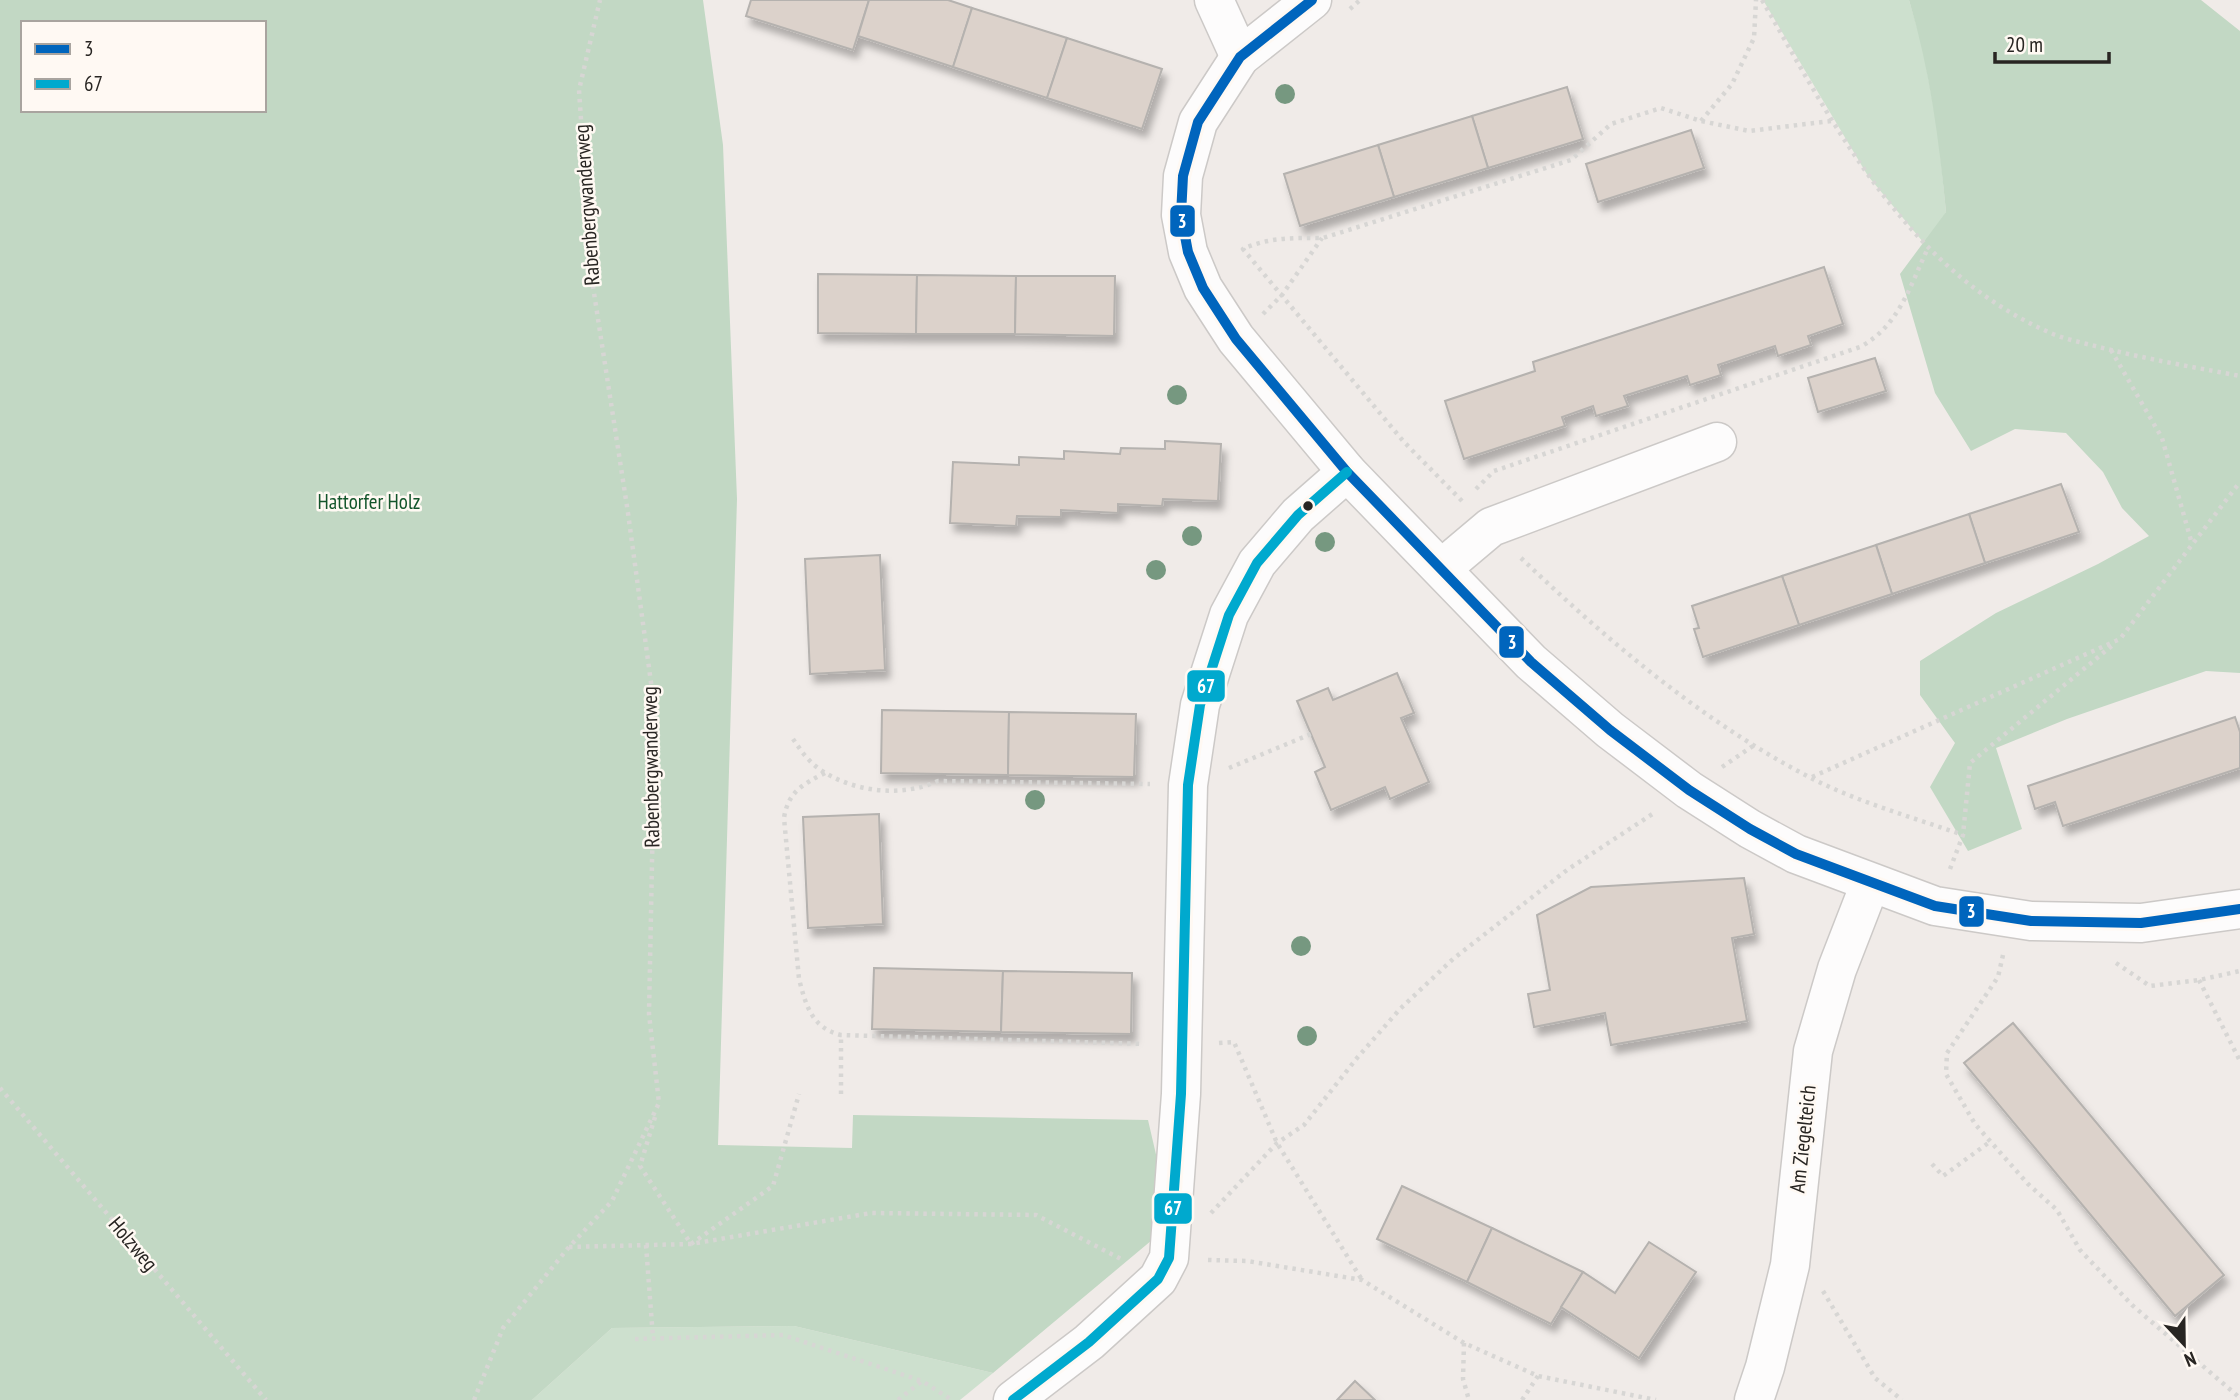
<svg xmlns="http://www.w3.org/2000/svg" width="2240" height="1400" viewBox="0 0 2240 1400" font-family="'PT Sans Narrow',sans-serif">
  <defs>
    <filter id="shadow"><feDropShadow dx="4.5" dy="8" stdDeviation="3.5" flood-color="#0004"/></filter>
  </defs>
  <rect width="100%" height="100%" fill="#f0ebe8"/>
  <!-- green -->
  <g fill="#cde0ce">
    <path d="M1763,0H1909L1922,44L1938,131L1946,212L1928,248L1868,176Z"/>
    <path d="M794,1326L993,1373L960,1400H532L612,1328Z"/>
  </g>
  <!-- forest -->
  <g fill="#c2d8c4" fill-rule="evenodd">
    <path d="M0,0H703L723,145L737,499L718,1145L852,1148L853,1115L1148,1120L1161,1176L1158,1235L993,1373L794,1326L612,1328L532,1400H0ZM23,23H264V110H23Z"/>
    <path d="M1909,0H2201L2240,31V673L2206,671L2067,719L1996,748L2022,829L1968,851L1930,787L1955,743L1920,695V661L1996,613L2098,564L2149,536L2122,508L2103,472L2066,433L2015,429L1971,451L1935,393L1900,274L1946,212C1939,140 1930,70 1909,0Z"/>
  </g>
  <!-- building -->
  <g fill="#dcd2cb" stroke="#b5b2af" stroke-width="2" filter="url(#shadow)">
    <path d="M751,0H869L853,50L746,16Z"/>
    <path d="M869,0H948L972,8L953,67L858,36Z"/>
    <path d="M972,8L1067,38L1047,98L953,67Z"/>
    <path d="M1067,38L1162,69L1142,129L1047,98Z"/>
    <path d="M1567,87L1583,139L1488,168L1472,116Z"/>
    <path d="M1472,116L1488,168L1394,197L1378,145Z"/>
    <path d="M1691,130L1704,168L1598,202L1586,164Z"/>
    <path d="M1378,145L1394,197L1300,226L1284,174Z"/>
    <path d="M1824,267L1843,324L1808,336L1811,345L1778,356L1775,346L1718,365L1721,375L1690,385L1687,376L1624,396L1628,406L1596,416L1593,406L1562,417L1565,426L1464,459L1445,401L1535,371L1533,362Z"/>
    <path d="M818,274L917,275L916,334L818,333Z"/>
    <path d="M917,275L1016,276L1015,334H916Z"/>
    <path d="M1016,276H1115L1114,336L1015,334Z"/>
    <path d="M1875,358L1886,391L1818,412L1808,378Z"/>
    <path d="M1165,441L1221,444L1218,501L1163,499L1162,506L1118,504V513L1061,510V517L1017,516L1016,526L950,523L953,462L1019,465V457L1064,459V451L1120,454L1121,448L1165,449Z"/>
    <path d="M2061,484L2079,532L1985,563L1969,514Z"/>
    <path d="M1969,514L1985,563L1892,594L1876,545Z"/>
    <path d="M1876,545L1892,594L1799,625L1782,576Z"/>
    <path d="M880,555L885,670L810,674L805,559Z"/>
    <path d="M1782,576L1799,625L1703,657L1694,629L1699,628L1692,606Z"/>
    <path d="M1397,673L1414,713L1401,718L1429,782L1390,799L1385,787L1331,810L1315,772L1325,767L1297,701L1328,688L1333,700Z"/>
    <path d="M882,710L1009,712L1008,775L881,773Z"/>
    <path d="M1009,712L1136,714L1134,777L1008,775Z"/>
    <path d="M2235,717L2240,732V768L2063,826L2055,802L2035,809L2028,786Z"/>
    <path d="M879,814L883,924L808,928L803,817Z"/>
    <path d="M1744,878L1754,934L1732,938L1747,1021L1611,1045L1605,1013L1534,1027L1528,994L1550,990L1537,915L1591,887Z"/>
    <path d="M874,968L1003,971L1001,1032L872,1029Z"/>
    <path d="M1003,971L1132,973L1131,1034L1001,1032Z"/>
    <path d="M2013,1023L2224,1275L2175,1316L1964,1063Z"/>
    <path d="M1402,1186L1492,1228L1467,1282L1377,1239Z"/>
    <path d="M1492,1228L1583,1272L1551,1324L1467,1282Z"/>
    <path d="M1649,1242L1696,1272L1639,1358L1561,1307L1583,1272L1615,1293Z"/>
    <path d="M1355,1381L1375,1400H1337Z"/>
  </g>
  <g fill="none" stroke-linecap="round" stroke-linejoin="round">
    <!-- minor casing -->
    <g stroke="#ccc9c7" stroke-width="41">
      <g id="minor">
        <path d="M1214,0L1240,57"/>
        <path d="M1312,0L1240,57L1198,122L1183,176L1181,215L1188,252L1203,288L1236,339L1347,472L1531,662L1610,730L1689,790L1750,829L1796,854L1935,906L2031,921L2141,923L2240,909"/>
        <path d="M1444,571L1453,559L1491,527L1717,442"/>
        <path d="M1013,1400L1089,1342L1158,1279L1169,1258L1181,1094L1188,785L1200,705L1229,615L1257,563L1298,515L1347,472"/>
        <path d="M1754,1400L1765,1367L1790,1265L1813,1051L1837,969L1870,884"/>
      </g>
    </g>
    <!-- path -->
    <g stroke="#d7d6d4" stroke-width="4.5" stroke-dasharray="3.5 5" stroke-linecap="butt">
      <path d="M1762,0C1836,129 1909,273 2053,334C2068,340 2084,343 2099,347C2146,359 2193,367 2240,376"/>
      <path d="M1350,9L1360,0"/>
      <path d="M1701,121L1732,84L1754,38L1756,0"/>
      <path d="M1263,314L1282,295L1322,238"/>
      <path d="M2111,350L2162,438L2192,544"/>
      <path d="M1476,489L1494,471L1860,347C1899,326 1910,286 1928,248"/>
      <path d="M1462,501L1404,442L1243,249C1269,237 1294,238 1323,238L1571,160L1611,124L1661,108L1701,121L1749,131L1831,121"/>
      <path d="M1521,558C1608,641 1702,721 1809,777C1857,802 1912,817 1963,835"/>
      <path d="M793,739C800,749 807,760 818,768C851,792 901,798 938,781L1150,784"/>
      <path d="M1722,767L1753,746"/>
      <path d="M1229,768L1311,734"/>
      <path d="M825,773C803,784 788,792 784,818L799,979C806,1006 812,1028 841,1035L1144,1044"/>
      <path d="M1812,777L2120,639L2240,482"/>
      <path d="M1950,869L1963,835L1970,763L2114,644"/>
      <path d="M2003,955L1998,977L1947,1053L1946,1074L1975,1124L2028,1184L2057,1210L2080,1250L2132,1305L2240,1398"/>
      <path d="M2116,963L2150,986L2199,980L2240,971"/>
      <path d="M2199,980L2240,1061"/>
      <path d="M1219,1043L1234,1042L1277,1143L1362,1280"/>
      <path d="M0,1088L266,1400"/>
      <path d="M841,1094V1035"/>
      <path d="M655,1117L640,1166L691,1244L773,1186L799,1094"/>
      <path d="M1932,1164L1943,1176L1991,1141"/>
      <path d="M1211,1213L1277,1143L1304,1125L1357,1058L1400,1009L1453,959L1567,870L1654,813"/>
      <path d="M646,1245L653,1338"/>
      <path d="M569,1247L691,1244L871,1213L1036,1215L1121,1259"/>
      <path d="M1208,1260L1247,1261L1362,1280L1464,1343L1538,1376L1656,1400"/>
      <path d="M1823,1291L1875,1378L1902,1400"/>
      <path d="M635,1339L783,1335L922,1381"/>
      <path d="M1464,1343L1463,1379L1469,1400"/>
      <path d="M474,1400L503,1328L569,1247L612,1201L659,1103L649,1014L655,712L628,513L592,280L579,90L600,0"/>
      <path d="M898,1400L922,1381L952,1400"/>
      <path d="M1522,1400L1538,1376"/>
    </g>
    <!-- minor -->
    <use href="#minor" stroke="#fdfcfc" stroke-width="38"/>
    <!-- bus-1 casing -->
    <g stroke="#fff9f3" stroke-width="16">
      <path id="bus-1" d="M1312,0L1240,57L1198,122L1183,176L1181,215L1188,252L1203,288L1236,339L1347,472L1531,662L1610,730L1689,790L1750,829L1796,854L1935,906L2031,921L2141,923L2240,909"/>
    </g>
    <!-- bus-2 casing -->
    <g stroke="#fff9f3" stroke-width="16">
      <path id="bus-2" d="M1013,1400L1089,1342L1158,1279L1169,1258L1181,1094L1188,785L1200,705L1229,615L1257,563L1298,515L1347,472"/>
    </g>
    <!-- bus-1 -->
    <use href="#bus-1" stroke="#0065bd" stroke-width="10"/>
    <!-- bus-2 -->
    <use href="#bus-2" stroke="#00a9ce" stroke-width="10"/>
  </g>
  <!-- trees -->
  <g fill="#769880">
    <circle cx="1285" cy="94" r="10"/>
    <circle cx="1177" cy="395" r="10"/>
    <circle cx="1192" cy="536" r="10"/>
    <circle cx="1325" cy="542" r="10"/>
    <circle cx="1156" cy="570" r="10"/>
    <circle cx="1035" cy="800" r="10"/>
    <circle cx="1301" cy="946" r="10"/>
    <circle cx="1307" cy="1036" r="10"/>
  </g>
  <!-- markers -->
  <circle fill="#282522" stroke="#fff9f3" stroke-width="2.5" cx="1308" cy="506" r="6"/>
  <g text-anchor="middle" stroke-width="5" stroke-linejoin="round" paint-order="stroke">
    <!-- street labels -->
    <g font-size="21" fill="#282522" stroke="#fff9f3">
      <text transform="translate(587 205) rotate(-94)" y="7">Rabenbergwanderweg</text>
      <text transform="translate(651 767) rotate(-91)" y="7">Rabenbergwanderweg</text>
      <text transform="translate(1803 1139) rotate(-84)" y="7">Am Ziegelteich</text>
      <text transform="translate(133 1244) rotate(50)" y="7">Holzweg</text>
    </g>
    <!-- park labels -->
    <g font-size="21" fill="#13552b" stroke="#fff9f3">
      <text x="369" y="509">Hattorfer Holz</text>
    </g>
  </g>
  <g stroke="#fff9f3" stroke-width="2.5">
    <rect x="1169" y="204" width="27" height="34" rx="7" fill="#0065bd"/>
    <rect x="1498" y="625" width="27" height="34" rx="7" fill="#0065bd"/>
    <rect x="1186" y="669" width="40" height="34" rx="7" fill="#00a9ce"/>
    <rect x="1958" y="895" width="27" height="33" rx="7" fill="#0065bd"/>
    <rect x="1153" y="1192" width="40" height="33" rx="7" fill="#00a9ce"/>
  </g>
  <g font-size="19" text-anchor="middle" font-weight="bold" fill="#fff">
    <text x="1182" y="228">3</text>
    <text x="1512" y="649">3</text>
    <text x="1206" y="693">67</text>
    <text x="1971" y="918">3</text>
    <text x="1173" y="1215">67</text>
  </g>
  <!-- legend -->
  <rect x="21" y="21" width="245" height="91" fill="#fff9f3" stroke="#a9a49f" stroke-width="2"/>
  <rect x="35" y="44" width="35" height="10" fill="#0065bd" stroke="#a9a49f" stroke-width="2"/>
  <text x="84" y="56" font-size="21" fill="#282522">3</text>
  <rect x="35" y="79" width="35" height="10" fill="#00a9ce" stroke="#a9a49f" stroke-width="2"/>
  <text x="84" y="91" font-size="21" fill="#282522">67</text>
  <!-- north arrow -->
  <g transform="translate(2184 1344) rotate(158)" stroke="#fff9f3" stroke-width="5" paint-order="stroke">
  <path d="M0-5L12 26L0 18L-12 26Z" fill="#282522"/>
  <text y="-10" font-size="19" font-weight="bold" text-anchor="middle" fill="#282522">N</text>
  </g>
  <!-- scale -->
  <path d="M1995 52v10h114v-10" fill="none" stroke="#282522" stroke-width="3.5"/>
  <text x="2006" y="52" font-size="21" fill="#282522" stroke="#fff9f3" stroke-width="5" paint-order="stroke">20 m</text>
</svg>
